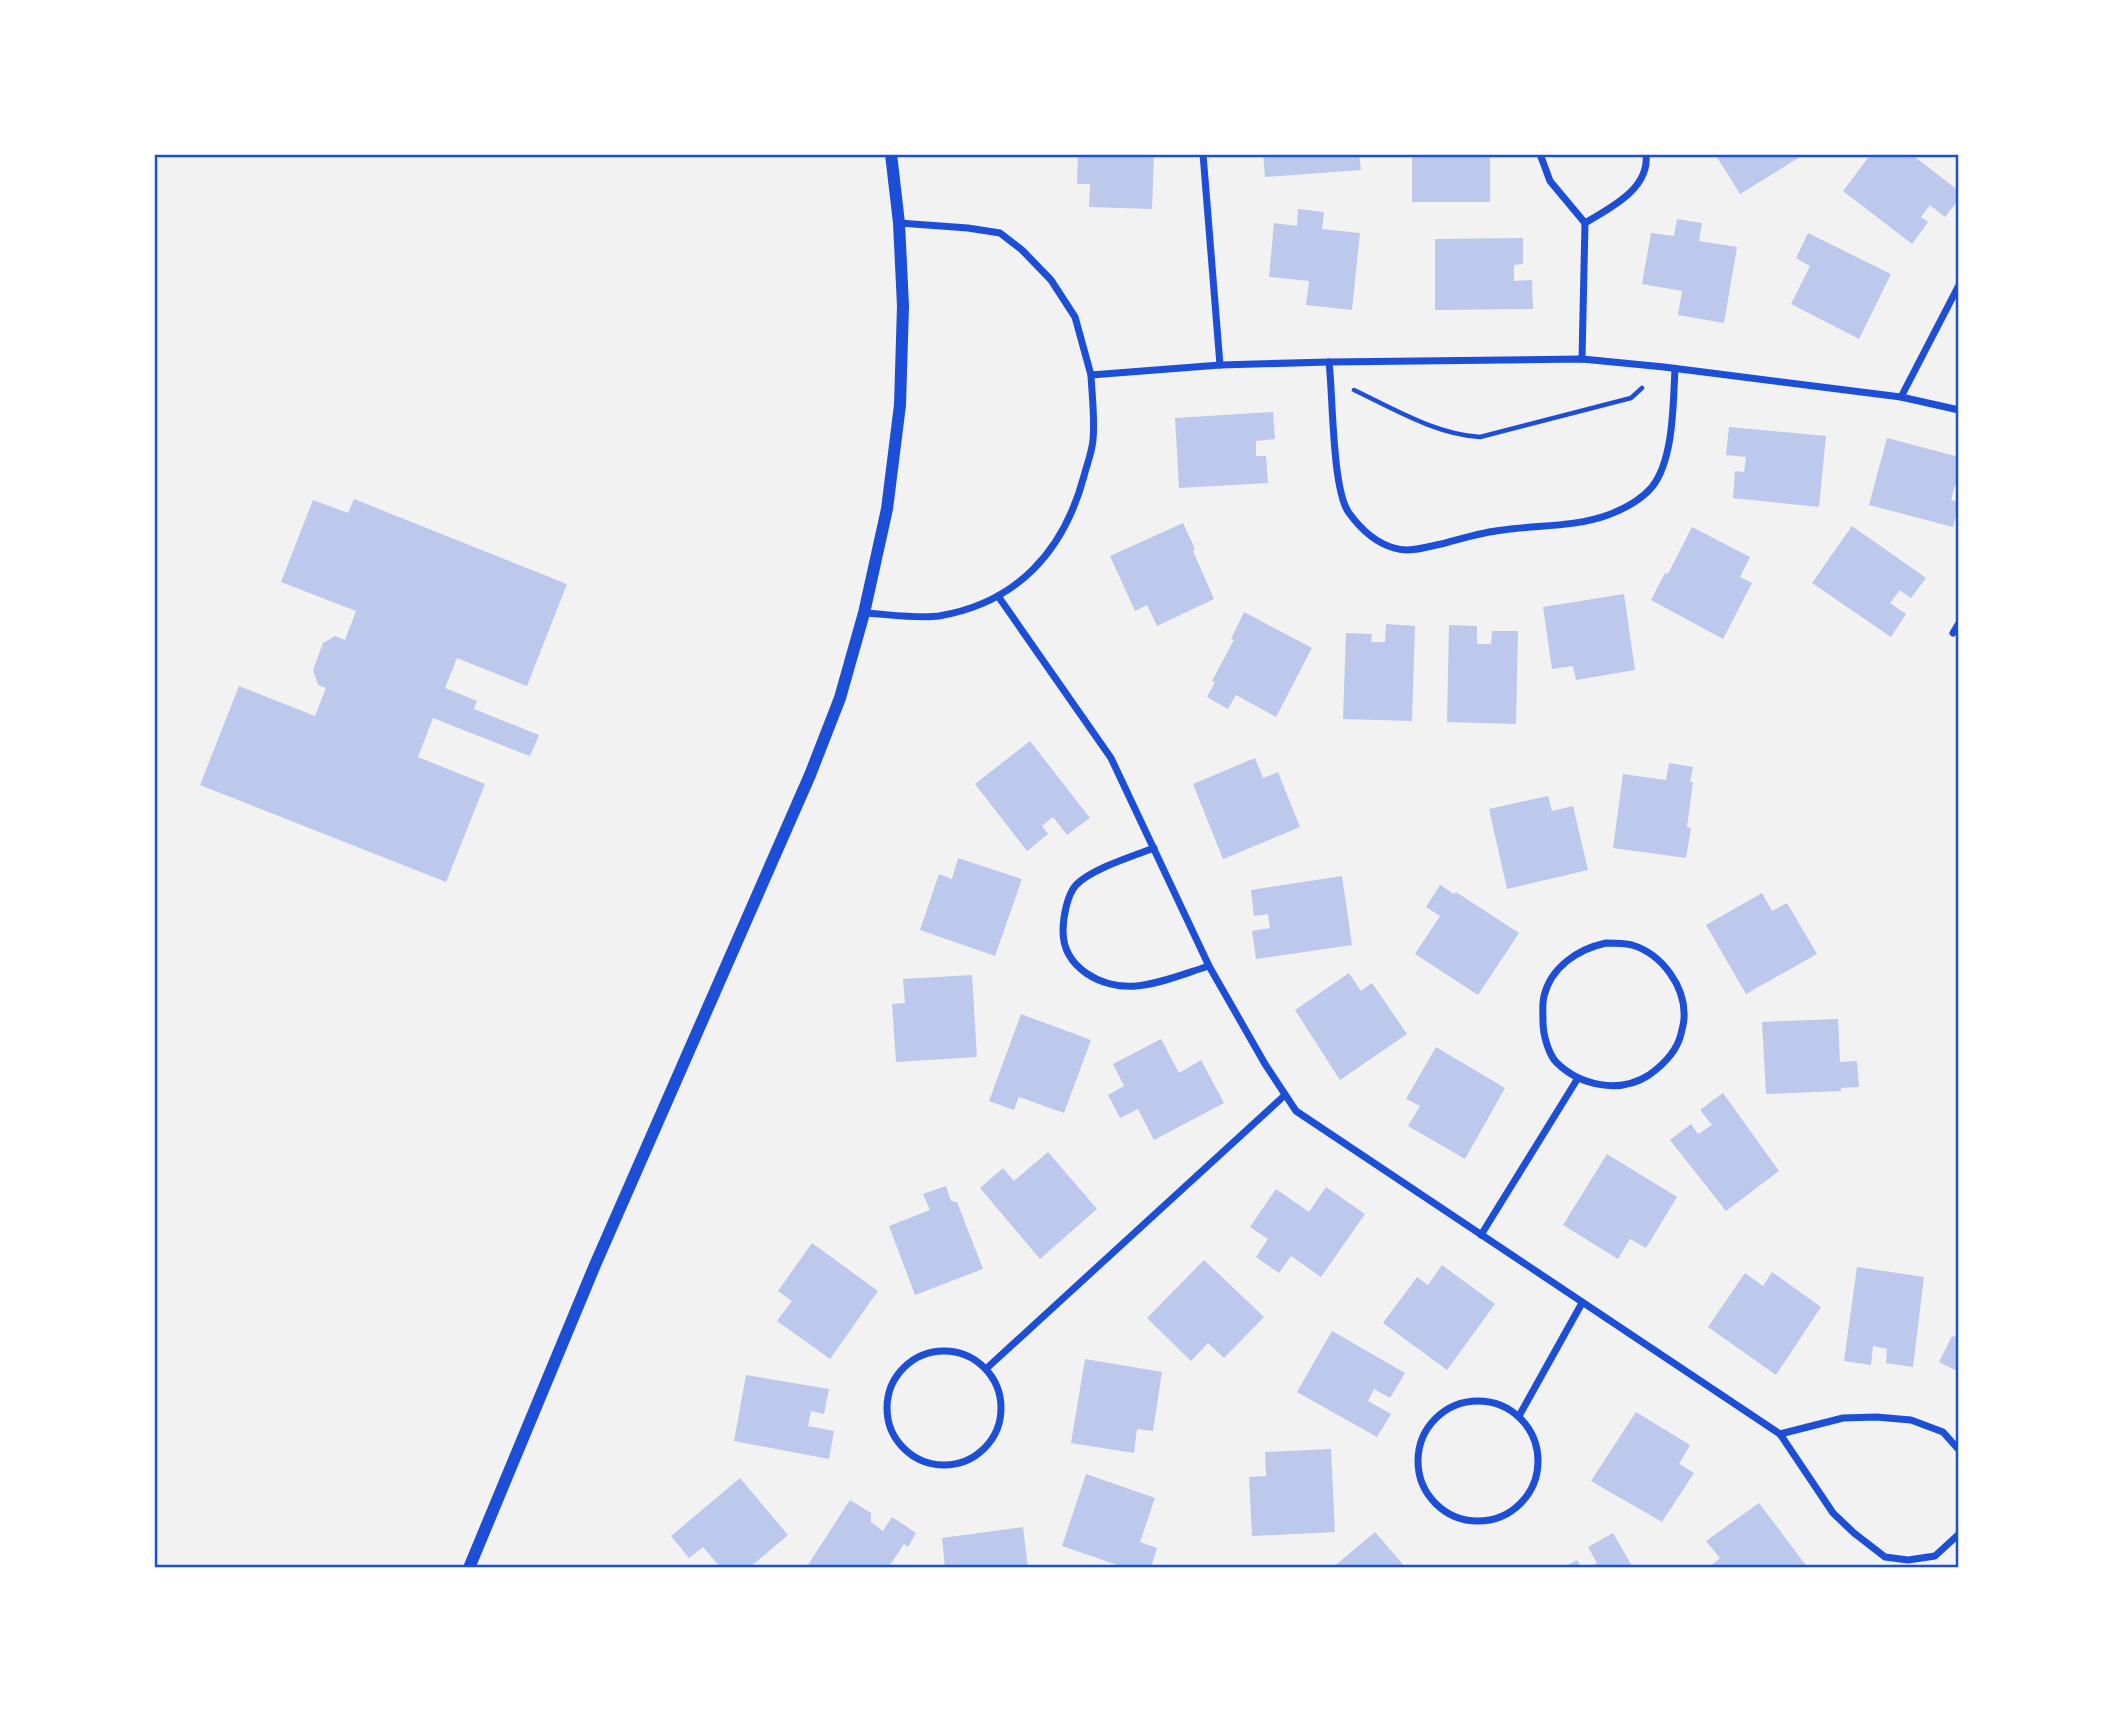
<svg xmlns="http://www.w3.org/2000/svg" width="2113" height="1722" viewBox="0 0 2113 1722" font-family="Cabin,sans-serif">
  <rect width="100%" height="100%" fill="#f2f2f2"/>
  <!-- building -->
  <g fill="#bdc9ec">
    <path d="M1078,154H1154L1152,209L1089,207L1090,184H1077Z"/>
    <path d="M1263,154H1359L1361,170L1265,177Z"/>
    <rect x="1412" y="154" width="78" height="48"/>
    <path d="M1715,154H1805L1740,194Z"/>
    <path d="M1871,154H1911L1959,191V199L1945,217L1930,205L1921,217L1928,222L1912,244L1843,191Z"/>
    <path d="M1298,209L1324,212L1322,229L1360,233L1352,310L1306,305L1309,281L1269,277L1274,223L1297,226Z"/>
    <path d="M1677,219L1702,223L1699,241L1737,247L1724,323L1678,315L1682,291L1642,284L1651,233L1674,236Z"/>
    <path d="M1808,233L1891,274L1859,339L1791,304L1810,266L1796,258Z"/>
    <path d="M1523,238V264L1514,265V281L1532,280L1533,309L1435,310V239Z"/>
    <path d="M1273,412L1275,439L1256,441V456H1266L1268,483L1179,488L1175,418Z"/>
    <path d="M1729,427L1826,436L1819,507L1733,498L1735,471L1744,472L1746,457L1726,455Z"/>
    <path d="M1887,438L1959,457V485H1955L1951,500L1959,502V504L1953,527L1869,505Z"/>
    <path d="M354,499L567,584L527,686L457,658L445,688L477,701L474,709L539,735L530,756L433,718L418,757L485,784L446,882L200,785L239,686L315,716L326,688L318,685L313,670L323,643L335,636L345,640L356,611L281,582L313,500L348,513Z"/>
    <path d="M1183,523L1195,549L1193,551L1214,599L1157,626L1147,605L1135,611L1110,556Z"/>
    <path d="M1852,526L1926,578L1911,598L1900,590L1890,603L1906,614L1891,637L1812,583Z"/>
    <path d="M1692,527L1750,557L1740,577L1752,583L1723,639L1651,600L1665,573L1668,574Z"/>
    <path d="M1624,594L1635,670L1576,680L1573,666L1552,669L1543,607Z"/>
    <path d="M1244,612L1312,648L1276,717L1236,695L1228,709L1207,697L1215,682L1212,681L1234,640L1231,639Z"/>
    <path d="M1386,624L1415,626L1412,721L1343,719L1346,633L1372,634L1371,642H1385Z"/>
    <path d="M1449,625L1477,626V644H1491L1492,631H1518L1516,724L1447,722Z"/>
    <path d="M1030,741L1090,818L1067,835L1053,817L1042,826L1048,834L1027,851L975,784Z"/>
    <path d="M1255,758L1263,778L1278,772L1300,827L1223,859L1193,784Z"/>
    <path d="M1669,763L1693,767L1690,782H1693L1687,827L1691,828L1686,858L1613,848L1623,774L1666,780Z"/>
    <path d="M1548,796L1552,811L1573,806L1588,870L1507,889L1489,809Z"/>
    <path d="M958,858L1022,879L995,956L920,930L939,874L952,879Z"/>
    <path d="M1342,876L1352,945L1256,959L1252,931L1270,928L1268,914L1254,916L1251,890Z"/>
    <path d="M1440,885L1454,894L1456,892L1519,933L1478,995L1415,954L1440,916L1426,907Z"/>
    <path d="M1762,893L1772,911L1787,903L1817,954L1746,994L1706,925Z"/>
    <path d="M1349,973L1361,991L1372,983L1407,1034L1340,1080L1295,1010Z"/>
    <path d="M972,975L977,1057L896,1062L892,1004L905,1003L903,979Z"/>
    <path d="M1021,1014L1091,1040L1064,1113L1019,1097L1014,1110L989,1101Z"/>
    <path d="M1838,1019L1840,1062L1857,1061L1859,1087L1841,1088V1091L1766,1094L1762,1022Z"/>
    <path d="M1161,1039L1179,1073L1201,1060L1224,1103L1154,1140L1138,1109L1120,1118L1108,1095L1124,1086L1113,1064Z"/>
    <path d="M1436,1047L1505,1088L1465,1159L1408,1126L1420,1106L1406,1099Z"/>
    <path d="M1723,1093L1779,1171L1726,1211L1670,1140L1691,1124L1698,1134L1712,1125L1700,1110Z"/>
    <path d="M1048,1152L1097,1209L1040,1259L980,1188L1003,1168L1014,1181Z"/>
    <path d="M1607,1154L1677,1197L1646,1248L1630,1239L1618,1259L1563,1225Z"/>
    <path d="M946,1186L951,1201L957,1202L983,1269L915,1295L889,1226L930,1210L923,1194Z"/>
    <path d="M1326,1187L1365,1214L1321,1277L1291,1256L1279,1273L1256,1257L1268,1239L1250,1227L1276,1189L1309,1212Z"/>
    <path d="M812,1243L878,1291L830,1359L777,1321L792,1301L778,1291Z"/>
    <path d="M1204,1260L1264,1317L1224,1358L1208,1343L1191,1361L1147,1318Z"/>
    <path d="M1442,1265L1495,1304L1447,1370L1383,1323L1417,1277L1428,1285Z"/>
    <path d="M1857,1267L1924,1277L1913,1367L1886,1363L1887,1349L1873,1346L1871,1365L1844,1361Z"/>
    <path d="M1772,1272L1821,1307L1776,1375L1708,1327L1745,1273L1763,1286Z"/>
    <path d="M1959,1330V1372L1939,1362L1952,1336L1955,1337Z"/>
    <path d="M1332,1331L1405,1373L1390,1398L1374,1389L1368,1401L1391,1414L1377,1437L1297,1392Z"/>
    <path d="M1085,1359L1162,1372L1153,1431L1137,1429L1134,1453L1071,1443Z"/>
    <path d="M746,1375L829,1389L824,1414L811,1411L808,1426L834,1431L829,1459L734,1441Z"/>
    <path d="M1636,1412L1690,1445L1679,1464L1694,1473L1662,1522L1591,1481Z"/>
    <path d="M1331,1449L1335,1532L1252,1536L1249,1477L1266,1476L1265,1452Z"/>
    <path d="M1086,1474L1155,1498L1140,1542L1157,1548L1151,1568H1126L1062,1546Z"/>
    <path d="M740,1478L788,1535L749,1568H721L703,1547L689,1558L671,1536Z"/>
    <path d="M850,1500L871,1513V1522L883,1531L892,1517L916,1533L908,1547L904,1544L888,1568H806Z"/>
    <path d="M1759,1503L1808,1568H1708L1720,1558L1706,1541Z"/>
    <path d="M1023,1527L1028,1568H945L942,1538Z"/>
    <path d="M1375,1532L1406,1568H1332Z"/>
    <path d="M1613,1533L1633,1568H1589L1597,1563L1588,1547Z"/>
    <path d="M1577,1560L1582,1568H1563Z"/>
  </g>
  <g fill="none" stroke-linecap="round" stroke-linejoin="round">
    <!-- path -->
    <path stroke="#1d4ed8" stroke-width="4.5" d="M1354,390C1394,409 1435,434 1480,437L1631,398L1642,388"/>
    <!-- minor -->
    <g stroke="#1d4ed8" stroke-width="7">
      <path d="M1203,154L1220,365"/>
      <path d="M1540,154L1550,181L1585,223C1610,208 1650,189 1646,154"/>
      <path d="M899,223L968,228L1000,233L1022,250L1051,280L1075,317L1091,375L1220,365L1329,362L1582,359L1664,367L1901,397L1959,410"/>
      <path d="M1582,359L1585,223"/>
      <path d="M1329,362C1333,395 1332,490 1349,513C1360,528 1376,543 1394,548C1409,553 1426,547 1441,544C1461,539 1482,532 1503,530C1538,525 1575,527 1608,515C1624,509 1641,500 1652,487C1674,459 1673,403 1675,369"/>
      <path d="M1901,397L1959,285"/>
      <path d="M998,596L1111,758L1209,966L1265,1064L1296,1111L1780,1434L1833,1513L1854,1533L1885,1557L1908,1560L1935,1556L1959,1534"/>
      <path d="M864,613C885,614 918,619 939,616C1017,603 1064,551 1084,476C1087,464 1092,452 1093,440C1095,419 1092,396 1091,375"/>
      <path d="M1953,633L1959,623"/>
      <path d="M1154,848C1133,856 1091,869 1076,885C1067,895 1063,918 1063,931C1063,968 1102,989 1136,986C1160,984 1186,973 1209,966"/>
      <path d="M1606,943C1614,943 1624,943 1632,945C1662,954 1686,987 1684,1018C1684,1023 1682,1029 1681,1034C1677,1051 1663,1065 1649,1075C1620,1094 1580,1086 1556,1062C1548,1053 1543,1034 1543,1022C1543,1014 1542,1004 1544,996C1551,967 1578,949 1606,943Z"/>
      <path d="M1481,1235L1578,1078"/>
      <circle cx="944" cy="1408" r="57"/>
      <path d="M987,1368L1285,1095"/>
      <circle cx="1478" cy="1461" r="60"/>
      <path d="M1519,1416L1582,1303"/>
      <path d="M1780,1434L1843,1418L1876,1417L1911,1420L1943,1432L1959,1450"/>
    </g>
    <!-- tertiary -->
    <path stroke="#1d4ed8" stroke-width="12" d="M469,1568L595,1265L810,775L840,698L864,613L887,509L900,405L903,306L899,223L891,154"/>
  </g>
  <!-- border -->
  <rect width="2113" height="1722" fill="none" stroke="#ffffff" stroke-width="312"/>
  <rect x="156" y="156" width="1801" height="1410" fill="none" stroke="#1d4ed8" stroke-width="2.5"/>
</svg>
